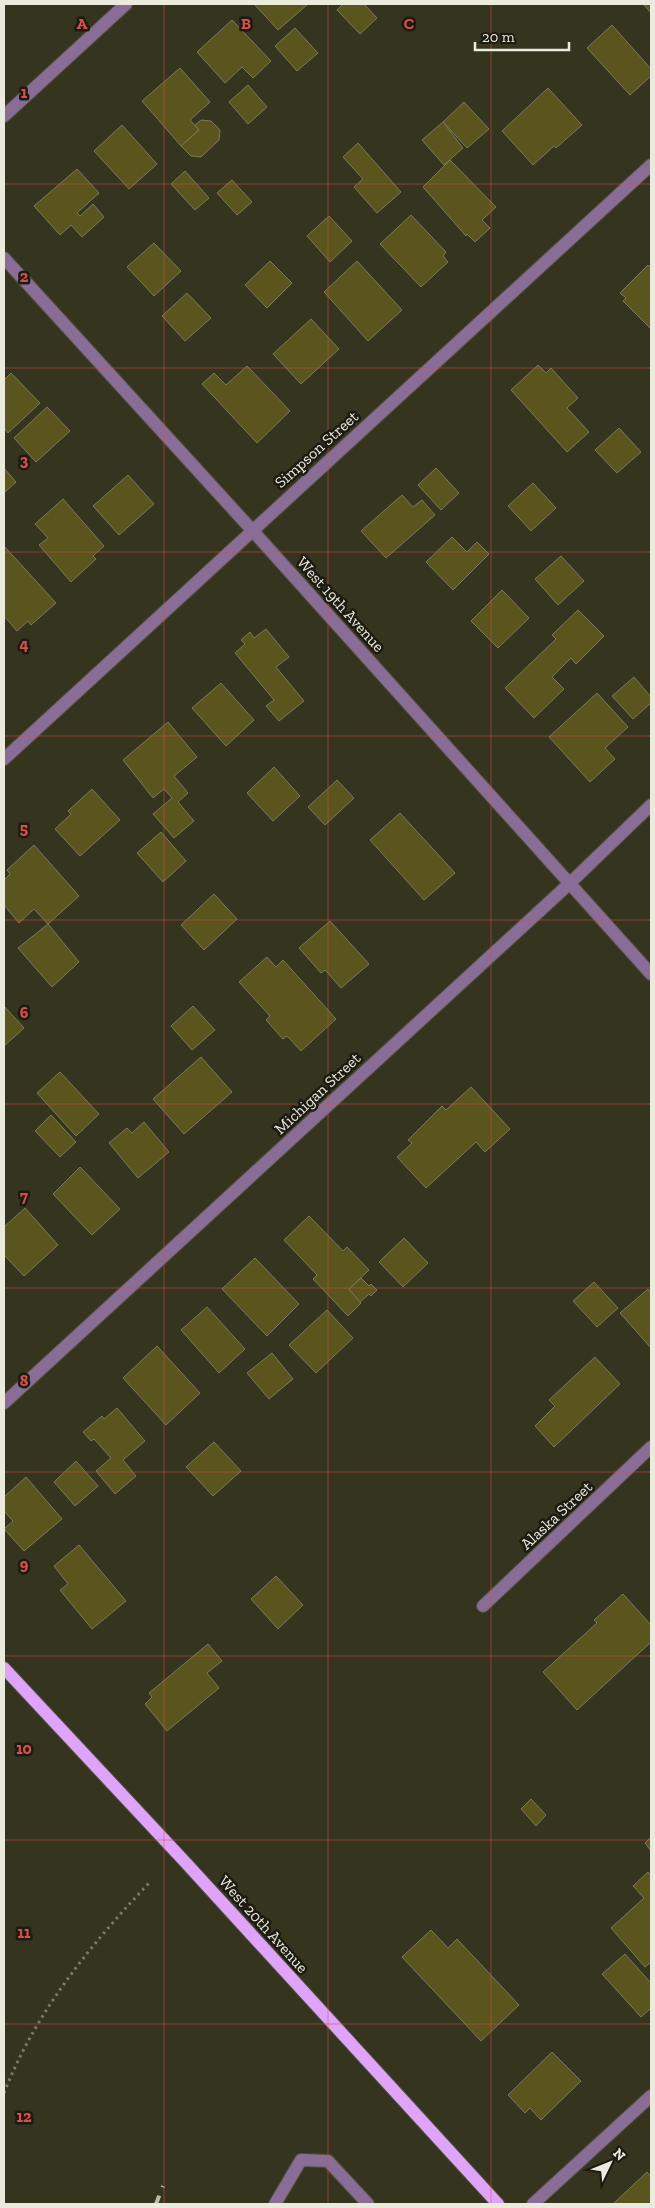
<svg xmlns="http://www.w3.org/2000/svg" width="655" height="2208" viewBox="0 0 655 2208" font-family="'Zilla Slab',serif">
  <rect width="100%" height="100%" fill="#35341e"/>
  <!-- building -->
  <g fill="#59551c" stroke="#7b7a61">
    <path d="M254,4H308L278,30Z"/>
    <path d="M343,4H364L377,18L360,34L337,10Z"/>
    <path d="M643,4H651V13Z"/>
    <path d="M232,20L271,61L253,78L242,67L225,83L197,52Z"/>
    <path d="M612,25L651,69V76L630,95L587,48Z"/>
    <path d="M295,28L318,53L297,71L275,46Z"/>
    <path d="M180,68L210,102L190,120L199,130L181,146L142,101Z"/>
    <path d="M248,85L267,107L248,124L229,102Z"/>
    <path d="M548,88L582,125L556,148L554,146L533,165L502,131Z"/>
    <path d="M464,102L489,129L467,148L443,122Z"/>
    <path d="M201,120L211,121L220,130L219,140L201,157L191,156L181,146L199,130L195,125Z"/>
    <path d="M443,122L463,148L444,165L422,140Z"/>
    <path d="M122,125L157,164L129,189L94,151Z"/>
    <path d="M358,143L401,192L377,213L354,187L363,179L343,157Z"/>
    <path d="M450,160L496,207L482,220L490,228L475,242L467,234L466,236L423,187Z"/>
    <path d="M77,169L99,193L77,213L80,216L93,204L104,217L82,237L71,225L60,235L34,206Z"/>
    <path d="M185,171L209,198L195,210L171,184Z"/>
    <path d="M232,180L252,202L237,215L217,193Z"/>
    <path d="M411,215L446,252L443,256L448,262L421,287L380,244Z"/>
    <path d="M329,216L352,241L330,262L307,236Z"/>
    <path d="M154,243L181,271L154,296L127,267Z"/>
    <path d="M270,261L292,283L267,308L245,285Z"/>
    <path d="M357,261L402,310L368,341L324,292Z"/>
    <path d="M648,265L651,268V329L623,301L626,298L620,293Z"/>
    <path d="M187,293L211,318L185,341L162,316Z"/>
    <path d="M311,319L339,349L301,384L273,354Z"/>
    <path d="M538,365L546,373L551,368L578,398L567,408L589,432L567,452L511,390Z"/>
    <path d="M247,366L290,411L257,443L202,384L214,373L226,385Z"/>
    <path d="M11,373L40,403L8,433L4,428V380Z"/>
    <path d="M47,407L70,431L36,462L14,438Z"/>
    <path d="M619,428L641,452L617,473L595,450Z"/>
    <path d="M4,468L16,482L4,493Z"/>
    <path d="M436,468L459,493L441,510L418,485Z"/>
    <path d="M128,475L154,504L119,535L93,506Z"/>
    <path d="M533,483L556,508L531,531L508,506Z"/>
    <path d="M402,495L413,507L422,500L435,515L386,558L361,531Z"/>
    <path d="M63,499L104,546L93,556L96,559L71,582L39,545L48,538L35,524Z"/>
    <path d="M452,537L467,552L477,542L489,554L453,590L426,562Z"/>
    <path d="M4,546L56,603L31,625L28,621L17,631L4,616Z"/>
    <path d="M561,556L584,581L558,605L535,579Z"/>
    <path d="M502,590L529,618L498,648L471,621Z"/>
    <path d="M578,610L604,636L576,664L571,658L552,677L564,689L534,718L505,688L556,639L552,635Z"/>
    <path d="M266,629L289,657L276,667L304,701L279,721L266,706L274,700L235,653L245,644L241,640L250,632L254,638Z"/>
    <path d="M634,677L651,697V703L633,719L612,696Z"/>
    <path d="M221,683L254,720L226,746L192,708Z"/>
    <path d="M597,693L628,727L605,748L615,759L590,782L549,737Z"/>
    <path d="M168,722L197,757L174,776L188,793L178,802L194,821L174,838L153,814L172,798L164,789L153,798L123,760Z"/>
    <path d="M274,767L300,796L273,821L247,793Z"/>
    <path d="M337,780L354,798L325,825L308,807Z"/>
    <path d="M92,789L120,820L80,856L55,829L71,814L68,811Z"/>
    <path d="M400,813L455,873L424,900L370,840Z"/>
    <path d="M161,832L186,861L163,882L137,853Z"/>
    <path d="M34,845L79,896L48,924L34,909L19,923L4,905V880L10,874L7,870Z"/>
    <path d="M214,894L237,919L204,950L181,925Z"/>
    <path d="M330,921L369,964L341,988L325,970L321,973L299,948Z"/>
    <path d="M48,924L79,962L52,987L18,948Z"/>
    <path d="M267,957L276,967L283,960L336,1019L301,1051L287,1036L283,1039L266,1020L270,1016L239,982Z"/>
    <path d="M4,1006L24,1028L4,1046Z"/>
    <path d="M193,1006L215,1030L192,1050L171,1026Z"/>
    <path d="M201,1057L232,1092L184,1134L153,1099Z"/>
    <path d="M60,1072L99,1114L76,1136L37,1093Z"/>
    <path d="M471,1087L510,1129L485,1152L476,1142L426,1188L397,1157L412,1143L408,1140L442,1106L446,1110Z"/>
    <path d="M51,1115L76,1142L60,1157L35,1131Z"/>
    <path d="M144,1122L169,1152L138,1178L109,1143L127,1128L132,1133Z"/>
    <path d="M80,1167L120,1209L92,1235L53,1194Z"/>
    <path d="M25,1208L58,1245L24,1276L4,1255V1227Z"/>
    <path d="M309,1216L343,1251L347,1247L369,1270L349,1289L361,1303L348,1316L313,1279L317,1275L284,1240Z"/>
    <path d="M404,1238L428,1263L403,1287L379,1262Z"/>
    <path d="M255,1258L299,1304L267,1336L222,1289Z"/>
    <path d="M361,1278L369,1286L371,1284L377,1290L371,1296L369,1294L360,1302L349,1289Z"/>
    <path d="M594,1282L618,1308L597,1327L573,1301Z"/>
    <path d="M648,1289L651,1293V1348L620,1313Z"/>
    <path d="M207,1307L245,1349L219,1373L181,1330Z"/>
    <path d="M327,1310L353,1338L316,1373L289,1345Z"/>
    <path d="M157,1346L200,1393L166,1425L123,1378Z"/>
    <path d="M272,1353L293,1379L269,1399L247,1373Z"/>
    <path d="M595,1357L620,1384L554,1447L535,1426L555,1406L549,1400Z"/>
    <path d="M117,1408L145,1441L123,1460L136,1476L115,1494L96,1471L111,1458L94,1439L91,1441L83,1432L102,1416L104,1419Z"/>
    <path d="M214,1442L241,1471L213,1496L186,1467Z"/>
    <path d="M76,1461L98,1486L75,1506L54,1482Z"/>
    <path d="M26,1477L62,1519L24,1551L4,1529L13,1521L4,1511V1497Z"/>
    <path d="M79,1545L126,1601L92,1629L60,1590L68,1584L54,1566Z"/>
    <path d="M276,1576L303,1605L278,1629L251,1599Z"/>
    <path d="M623,1594L651,1625V1642L577,1710L543,1672L597,1623L594,1620Z"/>
    <path d="M208,1644L222,1661L207,1673L219,1688L167,1731L145,1704L152,1697L149,1693Z"/>
    <path d="M531,1799L546,1815L536,1826L521,1809Z"/>
    <path d="M651,1837V1851L645,1843Z"/>
    <path d="M648,1872L651,1876V1962L645,1967L611,1928L644,1898L633,1886Z"/>
    <path d="M431,1930L448,1948L457,1939L519,2005L481,2041L402,1957Z"/>
    <path d="M625,1954L651,1983V2008L641,2017L602,1974Z"/>
    <path d="M552,2052L581,2081L541,2120L530,2108L525,2113L508,2095Z"/>
    <path d="M647,2172L651,2177V2204H613Z"/>
  </g>
  <g fill="none" stroke-linecap="round" stroke-linejoin="round">
    <!-- minor casing -->
    <g stroke="#52513d" stroke-width="14">
      <g id="minor">
        <path d="M4,116L126,4"/>
        <path d="M4,258L252,530L651,974"/>
        <path d="M4,759L651,165"/>
        <path d="M4,1403L569,884L651,805"/>
        <path d="M483,1606L651,1447"/>
        <path d="M275,2204L301,2160L328,2161L368,2204"/>
        <path d="M533,2204L651,2096"/>
      </g>
    </g>
    <!-- major casing -->
    <g stroke="#52513d" stroke-width="14">
      <path id="major" d="M4,1668L186,1863L498,2204"/>
    </g>
    <!-- path -->
    <path stroke="#7c7b68" stroke-width="3" stroke-dasharray="2.5 4" stroke-linecap="butt" d="M4,2093C36,2011 91,1944 151,1881"/>
    <!-- minor -->
    <use href="#minor" stroke="#896d96" stroke-width="12"/>
    <!-- major -->
    <use href="#major" stroke="#dfa4fa" stroke-width="12"/>
    <!-- rail -->
    <path stroke="#bdbdad" stroke-width="4" stroke-dasharray="9 9" stroke-linecap="butt" d="M156,2204L163,2186"/>
  </g>
  <!-- grid -->
  <path fill="none" stroke="#da4f4c" stroke-width="1" stroke-opacity="0.55" d="M164,4V2204M328,4V2204M491,4V2204M4,184H651M4,368H651M4,552H651M4,736H651M4,920H651M4,1104H651M4,1288H651M4,1472H651M4,1656H651M4,1840H651M4,2024H651"/>
  <g text-anchor="middle" stroke-width="5" stroke-linejoin="round" paint-order="stroke">
    <!-- street labels -->
    <g font-size="16" fill="#ebebdd" stroke="#1c1b12">
      <text transform="translate(316 449) rotate(-42)" y="6">Simpson Street</text>
      <text transform="translate(341 604) rotate(48)" y="6">West 19th Avenue</text>
      <text transform="translate(317 1093) rotate(-43)" y="6">Michigan Street</text>
      <text transform="translate(556 1515) rotate(-43)" y="6">Alaska Street</text>
      <text transform="translate(264 1924) rotate(48)" y="6">West 20th Avenue</text>
    </g>
  </g>
  <g font-size="16" text-anchor="middle" font-weight="bold" fill="#da4f4c" stroke="#1c1b12" stroke-width="5" stroke-linejoin="round" paint-order="stroke">
    <text x="82" y="29">A</text>
    <text x="246" y="29">B</text>
    <text x="409" y="29">C</text>
    <text x="24" y="98">1</text>
    <text x="24" y="282">2</text>
    <text x="24" y="466">3</text>
    <text x="24" y="650">4</text>
    <text x="24" y="834">5</text>
    <text x="24" y="1018">6</text>
    <text x="24" y="1202">7</text>
    <text x="24" y="1386">8</text>
    <text x="24" y="1570">9</text>
    <text x="24" y="1754">10</text>
    <text x="24" y="1938">11</text>
    <text x="24" y="2122">12</text>
  </g>
  <!-- border -->
  <rect width="655" height="2208" fill="none" stroke="#ebebdd" stroke-width="10"/>
  <!-- north arrow -->
  <g transform="translate(610 2163) rotate(47)" stroke="#1c1b12" stroke-width="4" paint-order="stroke">
  <path d="M0-4L9 19L0 12L-9 19Z" fill="#ebebdd"/>
  <text y="-8" font-size="14" font-weight="bold" text-anchor="middle" fill="#ebebdd">N</text>
  </g>
  <!-- scale -->
  <path d="M475 42v8h94v-8" fill="none" stroke="#ebebdd" stroke-width="2.5"/>
  <text x="482" y="42" font-size="15" fill="#ebebdd" stroke="#1c1b12" stroke-width="4" paint-order="stroke">20 m</text>
</svg>
